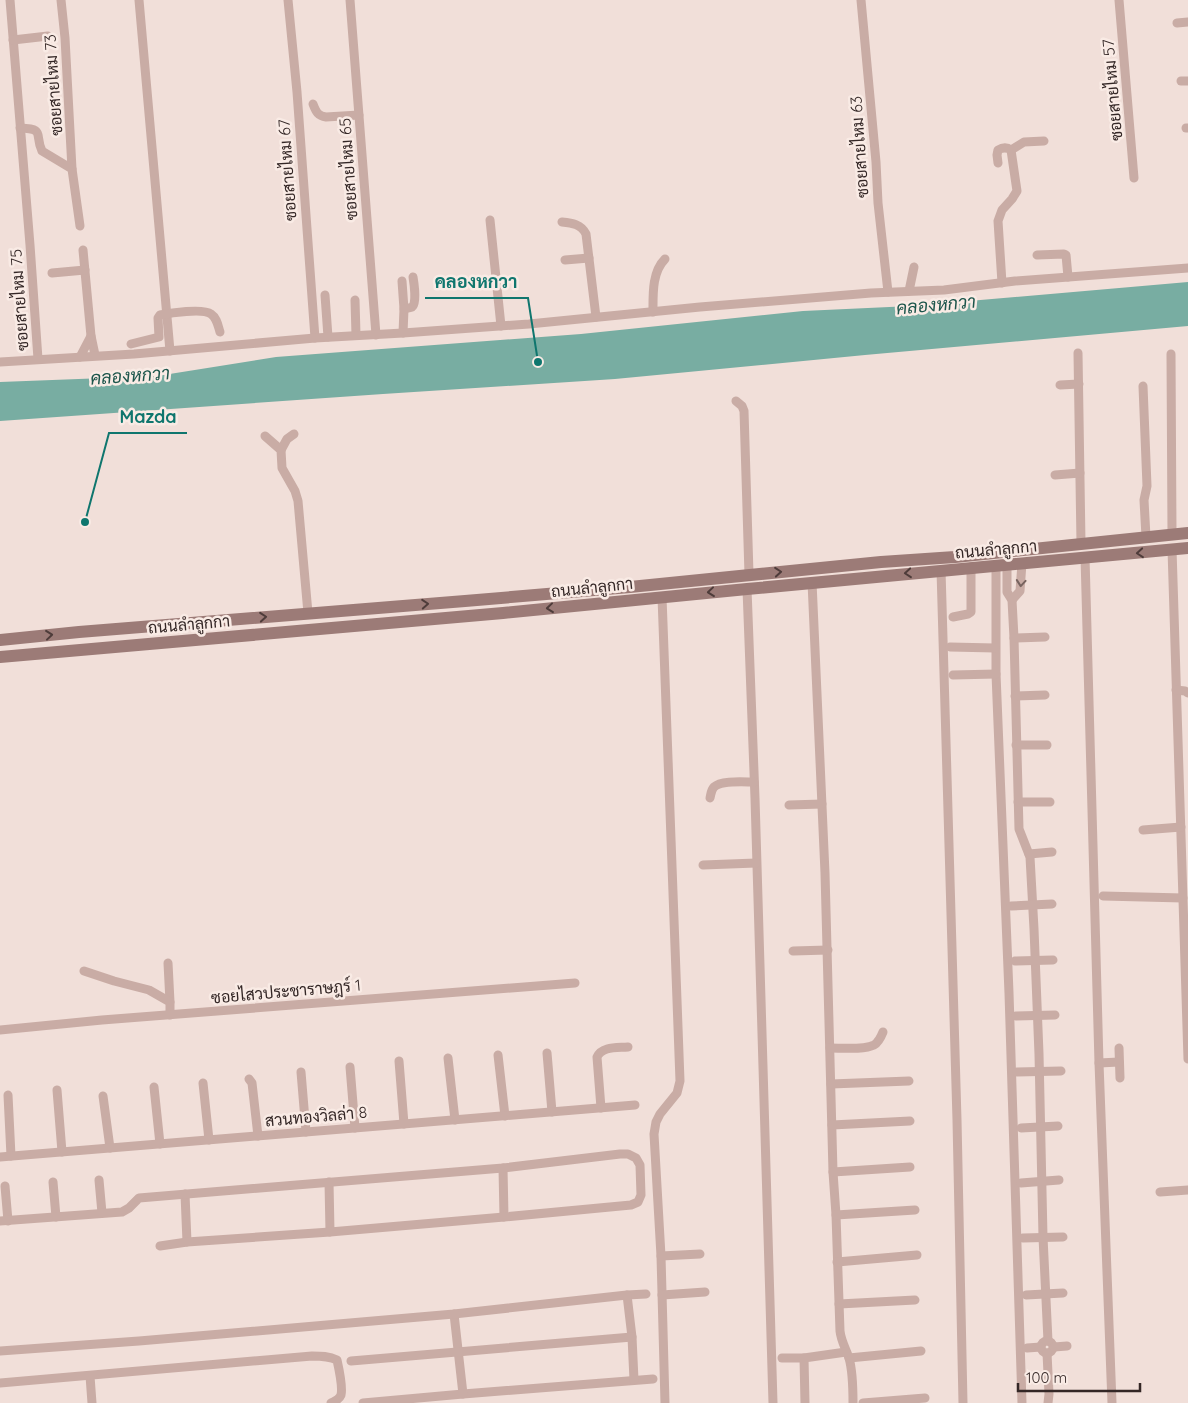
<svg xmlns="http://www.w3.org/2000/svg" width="1188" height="1403" viewBox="0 0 1188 1403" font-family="Quicksand,Sarabun,sans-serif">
  <rect width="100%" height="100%" fill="#f1dfd9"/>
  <!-- water -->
  <path fill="#78ada2" d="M1188,282V326L865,355L615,379L383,394L0,421V382L157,376L276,357L581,334L803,311L911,306Z"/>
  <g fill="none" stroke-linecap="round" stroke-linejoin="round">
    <!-- minor -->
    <g stroke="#c9aca5" stroke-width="9">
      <path d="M10,0L30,245L38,359"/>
      <path d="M61,0L65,38L72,169"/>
      <path d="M139,0L170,351"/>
      <path d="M288,0L297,92L315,338"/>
      <path d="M350,0L376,335"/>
      <path d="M861,0L876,162L878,203L888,292"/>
      <path d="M1119,0L1134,178"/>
      <path d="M1177,23L1188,22"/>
      <path d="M13,40L48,36"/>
      <path d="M1181,81H1188"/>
      <path d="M313,104C316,112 318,116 326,117L359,115"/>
      <path d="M20,128C46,129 34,134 42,151L72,169L80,226"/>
      <path d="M1186,128H1188"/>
      <path d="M1011,150L1024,142L1044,141"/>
      <path d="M998,163L997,155L998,150C1003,147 1007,147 1011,150L1017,191L1012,199L1002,210L998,221L1002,283"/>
      <path d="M490,220L501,326"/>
      <path d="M562,222C572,223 581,224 586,234L596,317"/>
      <path d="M83,250L91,336L95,355"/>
      <path d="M1037,255L1064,254L1066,255L1068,277"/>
      <path d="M565,260L589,258"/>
      <path d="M52,273L85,270"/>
      <path d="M402,281L404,309L403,333"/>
      <path d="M909,291L914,267"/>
      <path d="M325,295L328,337"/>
      <path d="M355,300L356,335"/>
      <path d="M404,309C405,308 411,308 412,307C417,304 414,283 413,277"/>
      <path d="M653,312C653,294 652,272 665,259"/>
      <path d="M131,344L159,337L158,318L160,315C170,313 203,308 211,314C217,318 218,326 220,332"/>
      <path d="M1078,353L1081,543"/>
      <path d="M1171,354L1172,534"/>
      <path d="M80,357L91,336"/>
      <path d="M0,362L134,354L315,338L403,333L529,324L700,307L871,293L944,290L1015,281L1188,268"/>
      <path d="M1060,385L1079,384"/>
      <path d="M1143,386L1147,486L1144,500L1146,537"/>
      <path d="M736,401L742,406L744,411L749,574"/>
      <path d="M265,436L281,450L282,468L295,491L298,501L308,613"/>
      <path d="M281,450L287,439L294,434"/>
      <path d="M1055,475L1080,473"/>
      <path d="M1172,549L1188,1059"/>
      <path d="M1085,557L1099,1063L1112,1403"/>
      <path d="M1007,564V592L1012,600L1014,638L1019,829L1030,857L1034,929L1039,1054L1043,1237L1048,1341"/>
      <path d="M996,565V674L1009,993L1022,1403"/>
      <path d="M941,570L957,1120L963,1403"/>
      <path d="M812,582L825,873L833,1172L836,1215L840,1331C841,1341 846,1349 849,1358C853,1372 853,1388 853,1403"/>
      <path d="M747,589L755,798L773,1403"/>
      <path d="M662,597L680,1081L677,1093L660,1114L656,1122L654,1134L661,1256L665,1403"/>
      <path d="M1012,600L1020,591L1022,563"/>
      <path d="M953,617L968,614L971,612V567"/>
      <path d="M1014,638L1045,637"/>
      <path d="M950,647L995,648"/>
      <path d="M953,675L996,674"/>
      <path d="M1176,690L1185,691L1188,693"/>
      <path d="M1015,696L1045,695"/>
      <path d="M1016,745H1047"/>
      <path d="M710,798C711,794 711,790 714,787C721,780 744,782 754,782"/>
      <path d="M1018,802H1050"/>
      <path d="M789,805L822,804"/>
      <path d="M1143,830L1181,827"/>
      <path d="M1029,854L1052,852"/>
      <path d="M703,865L756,863"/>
      <path d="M1103,896L1183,898"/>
      <path d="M1011,906L1052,904"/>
      <path d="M793,951L828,950"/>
      <path d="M1015,961L1053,960"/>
      <path d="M168,963L170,1002"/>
      <path d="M84,971L114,981L149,990L170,1002V1015"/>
      <path d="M1016,1016L1055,1015"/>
      <path d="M0,1030L102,1020L575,983"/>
      <path d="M830,1048C842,1048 864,1050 874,1045C879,1042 881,1037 883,1032"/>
      <path d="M1119,1048L1120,1078"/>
      <path d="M547,1053L552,1112"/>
      <path d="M498,1055L505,1116"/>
      <path d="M448,1058L455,1120"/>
      <path d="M399,1061L404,1124"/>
      <path d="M1099,1063L1119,1062"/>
      <path d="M350,1067L355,1128"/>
      <path d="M301,1072L306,1132"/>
      <path d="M1017,1072L1061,1071"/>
      <path d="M249,1079L252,1083L258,1136"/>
      <path d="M203,1083L209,1140"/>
      <path d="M831,1084L909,1081"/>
      <path d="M154,1087L160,1144"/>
      <path d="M57,1090L62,1152"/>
      <path d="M8,1095L11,1156"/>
      <path d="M103,1096L110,1148"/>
      <path d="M601,1108L597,1057C602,1046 617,1048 628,1047"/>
      <path d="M832,1125L910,1121"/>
      <path d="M1021,1128L1058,1126"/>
      <path d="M0,1157L635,1105"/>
      <path d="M503,1168L504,1217"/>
      <path d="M833,1172L910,1167"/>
      <path d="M99,1180L102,1213"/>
      <path d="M53,1182L56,1217"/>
      <path d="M329,1182L330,1232"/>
      <path d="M1021,1183L1059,1180"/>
      <path d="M5,1186L8,1221"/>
      <path d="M1160,1192L1188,1190"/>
      <path d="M185,1194L187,1242"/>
      <path d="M836,1215L915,1210"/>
      <path d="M0,1221L122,1212L129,1208L139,1198L503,1168L620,1154H628L636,1158L640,1165L641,1195L638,1202L631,1205L504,1217L330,1232L187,1242L160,1246"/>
      <path d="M1023,1238L1063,1237"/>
      <path d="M661,1256L700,1254"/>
      <path d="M837,1262L917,1255"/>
      <path d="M627,1295L646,1294"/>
      <path d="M662,1295L705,1292"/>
      <path d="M1026,1295L1063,1293"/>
      <path d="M839,1304L915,1300"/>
      <path d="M454,1314L463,1394L653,1379"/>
      <circle cx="1047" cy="1347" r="6"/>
      <path d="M1054,1347L1067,1346"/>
      <path d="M1027,1348L1041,1347"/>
      <path d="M0,1351L139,1341L454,1314L627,1295L632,1337L634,1380"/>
      <path d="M1047,1353L1049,1394L1048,1403"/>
      <path d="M782,1358H804"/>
      <path d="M849,1358L921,1351"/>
      <path d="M351,1361L632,1337"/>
      <path d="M90,1376L92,1403"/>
      <path d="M0,1383L312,1356C321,1356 329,1356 337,1360C339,1369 343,1387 341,1395C339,1400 335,1401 331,1403"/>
      <path d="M363,1403L463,1394"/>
      <path d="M805,1403L804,1358L846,1352"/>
      <path d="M863,1403L925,1398"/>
    </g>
    <!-- secondary -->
    <g stroke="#9c7b77" stroke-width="12">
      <path d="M0,640L79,632L465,601L630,587L881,562L955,557L1188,533"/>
      <path d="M0,657L503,613L747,589L1188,548"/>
    </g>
  </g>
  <!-- one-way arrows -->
  <defs><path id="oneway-chevron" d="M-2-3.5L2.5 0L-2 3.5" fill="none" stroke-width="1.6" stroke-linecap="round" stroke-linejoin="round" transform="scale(1.25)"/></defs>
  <g stroke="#4e3c3a">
    <use href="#oneway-chevron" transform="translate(1140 553) rotate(175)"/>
    <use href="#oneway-chevron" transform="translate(778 572) rotate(-5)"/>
    <use href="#oneway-chevron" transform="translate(908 573) rotate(175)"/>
    <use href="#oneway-chevron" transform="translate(711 592) rotate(174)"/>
    <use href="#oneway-chevron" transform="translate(425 604) rotate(-4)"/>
    <use href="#oneway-chevron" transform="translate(550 608) rotate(174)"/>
    <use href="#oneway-chevron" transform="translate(263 617) rotate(-5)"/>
    <use href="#oneway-chevron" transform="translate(49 635) rotate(-6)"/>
  </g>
  <use stroke="#77635f" href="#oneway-chevron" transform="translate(1021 583) rotate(95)"/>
  <g text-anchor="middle" stroke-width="5" stroke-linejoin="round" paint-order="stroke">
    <!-- street labels -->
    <g font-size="16" fill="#342726" stroke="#f9ebe5">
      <text transform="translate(53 85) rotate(-94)" y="6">ซอยสายไหม 73</text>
      <text transform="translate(1112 90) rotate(-95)" y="6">ซอยสายไหม 57</text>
      <text transform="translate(859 147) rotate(-94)" y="6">ซอยสายไหม 63</text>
      <text transform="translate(348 169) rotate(-94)" y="6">ซอยสายไหม 65</text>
      <text transform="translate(287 170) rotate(-94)" y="6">ซอยสายไหม 67</text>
      <text transform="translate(19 300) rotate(-94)" y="6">ซอยสายไหม 75</text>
      <text transform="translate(996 549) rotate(-5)" y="6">ถนนลำลูกกา</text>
      <text transform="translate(592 587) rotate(-6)" y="6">ถนนลำลูกกา</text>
      <text transform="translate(189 624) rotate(-5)" y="6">ถนนลำลูกกา</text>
      <text transform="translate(286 991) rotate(-5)" y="6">ซอยไสวประชาราษฎร์ 1</text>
      <text transform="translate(316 1116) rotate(-5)" y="6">สวนทองวิลล่า 8</text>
    </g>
    <!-- water labels -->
    <g font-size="18" font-style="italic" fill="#1c554b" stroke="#f9ebe5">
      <text transform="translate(936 305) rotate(-5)" y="6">คลองหกวา</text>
      <text transform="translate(130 376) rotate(-4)" y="6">คลองหกวา</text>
    </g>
  </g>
  <!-- callouts -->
  <path fill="none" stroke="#0f766e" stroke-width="2" d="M538 362L528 298H425M85 522L109 433H187"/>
  <g fill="#0f766e" stroke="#f9ebe5" stroke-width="2">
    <circle cx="538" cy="362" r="5"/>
    <circle cx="85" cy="522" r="5"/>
  </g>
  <g font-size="18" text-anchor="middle" font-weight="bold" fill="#0f766e" stroke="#f9ebe5" stroke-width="5" stroke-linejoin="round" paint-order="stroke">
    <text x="476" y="288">คลองหกวา</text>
    <text x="148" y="423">Mazda</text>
  </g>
  <!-- scale -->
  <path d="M1018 1383v8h122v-8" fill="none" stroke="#342726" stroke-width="2.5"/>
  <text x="1026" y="1383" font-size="15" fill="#342726" stroke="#f9ebe5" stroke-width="4" paint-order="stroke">100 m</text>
</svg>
